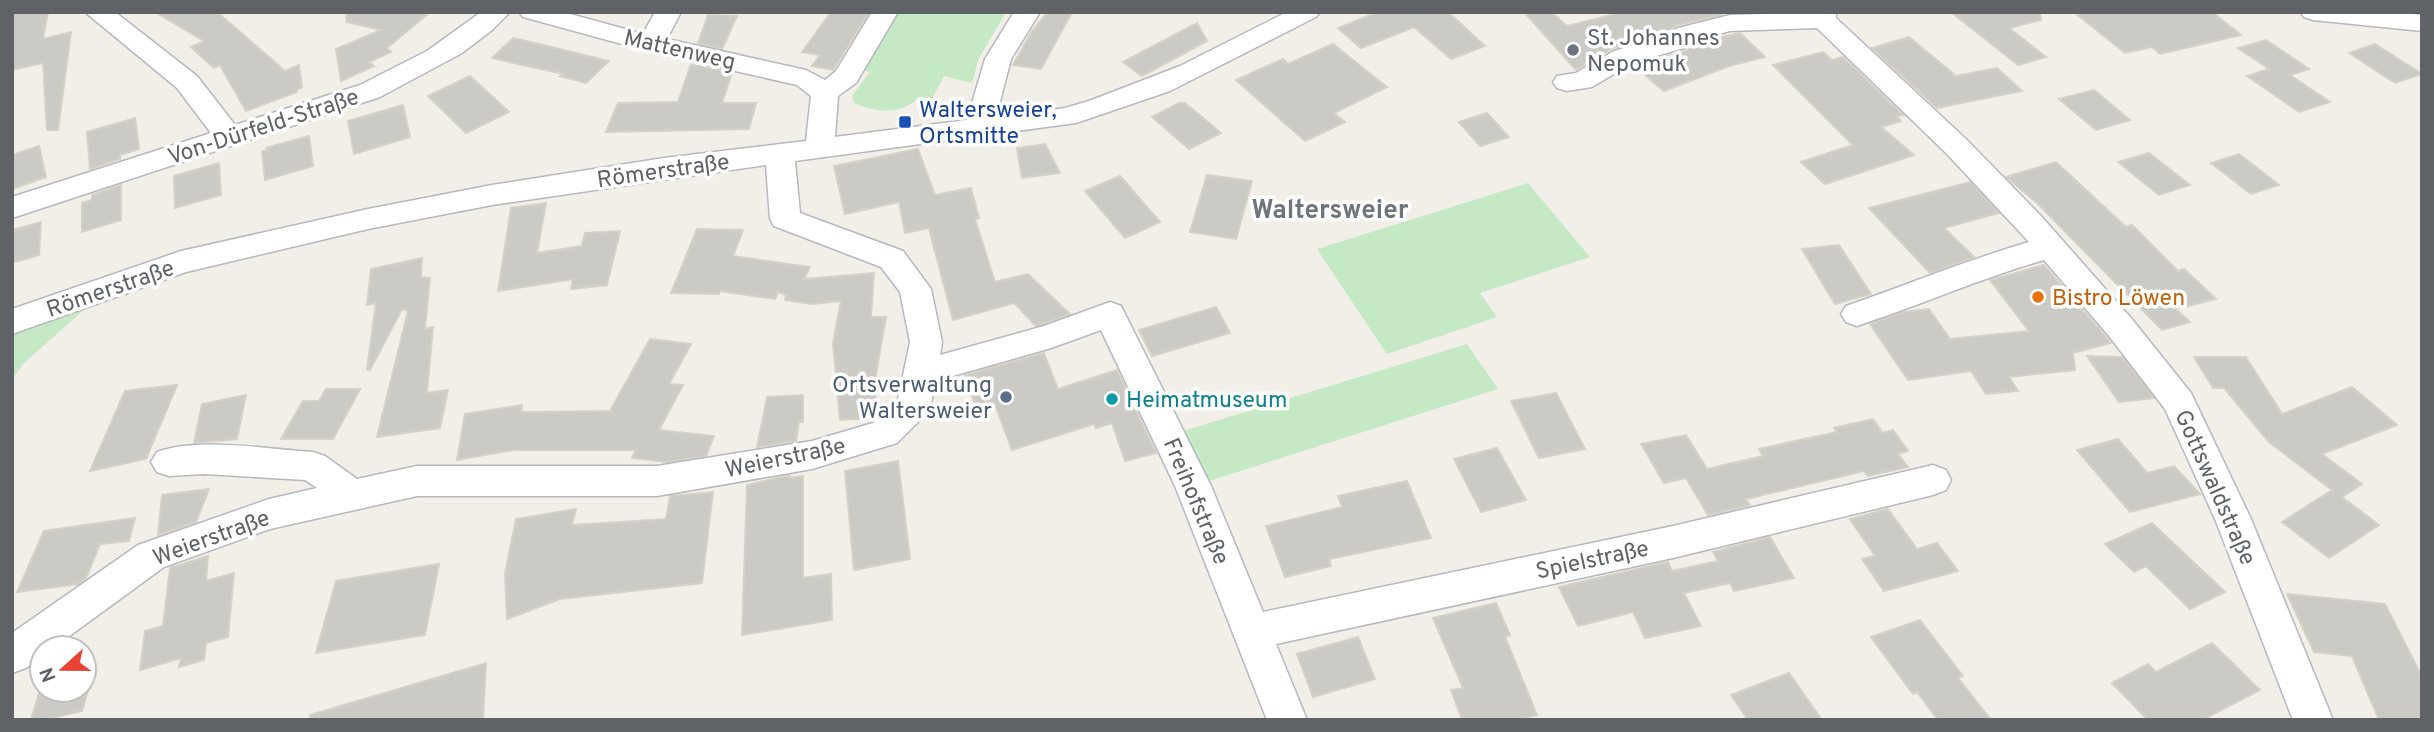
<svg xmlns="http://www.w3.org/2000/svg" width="2434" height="732" viewBox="0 0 2434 732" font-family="Overpass,sans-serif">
  <rect width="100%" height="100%" fill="#f1efe8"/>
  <!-- green -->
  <g fill="#c5e8c5">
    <path d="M898,12H1006L979,58L972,83L944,76L932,99L920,97C901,115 878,113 854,103L852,96L870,72L861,70Z"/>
    <path d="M1528,183L1590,257L1480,293L1497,317L1387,354L1317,249Z"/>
    <path d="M88,306L23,364L12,379V333Z"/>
    <path d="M1467,344L1498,389L1193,486L1170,435Z"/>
  </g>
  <!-- building -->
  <g fill="#cccac5" stroke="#d6d1c6" stroke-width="2">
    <path d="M12,12H48L43,39L71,32L58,130H47L43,63L12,70Z"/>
    <path d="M155,12H217L285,71L299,65L302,87L296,90L297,92L246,111L220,65L214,68L191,47L204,41Z"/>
    <path d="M347,12H430L387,48L391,52L369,62L374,66L341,81L336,49L381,30L346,22Z"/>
    <path d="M831,12H869L833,70L812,66L820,55L802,52Z"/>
    <path d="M1048,12H1072L1041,69L1013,65L1032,31Z"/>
    <path d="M1378,12H1448L1485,46L1451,59L1414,27L1361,48L1338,28Z"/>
    <path d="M1524,12H1551L1567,26L1624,12H1718L1721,15L1677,25L1665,34L1613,48L1576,70Z"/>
    <path d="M1951,12H2040L2041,20L2009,28L2046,57L2018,65Z"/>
    <path d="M2074,12H2212L2241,35L2160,54L2152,47L2125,53Z"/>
    <path d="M708,15L737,16L722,49L698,43Z"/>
    <path d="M1197,23L1207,41L1142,76L1123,62Z"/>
    <path d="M1740,33L1765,57L1729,66L1664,91L1633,65L1685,51L1697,42Z"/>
    <path d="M1909,37L1956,76L1997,68L2022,91L1937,108L1872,48Z"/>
    <path d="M513,38L543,45L609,61L586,83L560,76L563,74L492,58Z"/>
    <path d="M2266,40L2309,69L2290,75L2330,102L2299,112L2247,76L2269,69L2238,48Z"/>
    <path d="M1333,44L1387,87L1334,113L1345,122L1305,141L1236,80L1283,59L1288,64Z"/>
    <path d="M2375,44L2422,74L2395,83L2349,53Z"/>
    <path d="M1823,52L1832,60L1843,57L1903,115L1896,116L1901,121L1881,127L1914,155L1825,184L1801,162L1853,145L1773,65Z"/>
    <path d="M691,64L732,73L722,103H756L749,129L606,132L618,103L678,102Z"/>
    <path d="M470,76L509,112L466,133L428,96Z"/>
    <path d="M2094,90L2130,120L2096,130L2059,99Z"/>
    <path d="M1179,103H1185L1221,133L1189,149L1152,117Z"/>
    <path d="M403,105L410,137L354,154L348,121Z"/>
    <path d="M1487,113L1509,137L1480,146L1459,122Z"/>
    <path d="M135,118L139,149L120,155V159L90,169L87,132Z"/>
    <path d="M309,136L313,166L265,180L262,151L267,150L266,148Z"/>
    <path d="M1045,144L1060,173L1022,178L1017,148Z"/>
    <path d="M39,146L46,177L12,189V155Z"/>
    <path d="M918,149L935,195L971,188L979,218L975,219L995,282L1028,274L1070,314L1036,326L1014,303L953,320L929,228L905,233L899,202L845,214L834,166Z"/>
    <path d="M2149,153L2190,185L2159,195L2118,162Z"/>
    <path d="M2239,154L2279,185L2251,194L2211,163Z"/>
    <path d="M2056,162L2126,227L2132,225L2178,271L2184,269L2216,299L2176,309L2190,322L2162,330L2037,203L2006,177Z"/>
    <path d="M219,163L221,195L175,208L174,176Z"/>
    <path d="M1207,175L1252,181L1236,239L1190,232Z"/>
    <path d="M1120,176L1160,222L1125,238L1085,191Z"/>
    <path d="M1970,182L1999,213L1944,228L1974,257L1930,273L1869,208Z"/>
    <path d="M121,185V220L82,232V203L92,200V195Z"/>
    <path d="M546,203L537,253L582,246L585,233L620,231L607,285L571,289L573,279L498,291L511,208Z"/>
    <path d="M41,222L39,255L12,263V230Z"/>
    <path d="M697,229L743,230L733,256L810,267L804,279L874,273L871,317H886L873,391H876L873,418L840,420L833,343L841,301L812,304L785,300L786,295L778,292L775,299L720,291L719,294L671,293Z"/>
    <path d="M1839,245L1871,294L1835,304L1802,249Z"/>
    <path d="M422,258L421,277L430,278L425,329L433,327L427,393L448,390L440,428L377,437L408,311L402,309L370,370L367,369L376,303L367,305L371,269Z"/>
    <path d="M2044,265L2111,343L2073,353L2075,370L2009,377L2018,391L1986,394L1971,371L1908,380L1870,324L1904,312L1929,309L1950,339L2029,331L1990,280Z"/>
    <path d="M1216,307L1230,333L1152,356L1139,330Z"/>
    <path d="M650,339L691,344L669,384L683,385L659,430L714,436L706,456L667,462L632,458L636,450H513L457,460L465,414L522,405L521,412L610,411Z"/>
    <path d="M1044,353L1058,389L1117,370L1156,453L1125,461L1112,423L1096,428L1094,424L1012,450L994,402L976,407L965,375Z"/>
    <path d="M2087,356L2122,357L2154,398L2119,402Z"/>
    <path d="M2194,357H2246L2282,414L2352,387L2397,425L2322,454L2362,484L2342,497L2379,525L2329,558L2282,522L2332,490L2269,442L2224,388H2213Z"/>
    <path d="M177,385L146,459L90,471L125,391Z"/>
    <path d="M326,389H360L333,439H281L303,401H319Z"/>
    <path d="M1556,393L1585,449L1539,458L1511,401Z"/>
    <path d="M246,395L237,439L194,443L202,404Z"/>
    <path d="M803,395V422H799L796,441L757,447L767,397Z"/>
    <path d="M1873,419L1883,433L1893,430L1908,451L1898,454L1908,467L1868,476L1864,471L1746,499L1750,505L1708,515L1686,478L1664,483L1641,444L1686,435L1707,469L1763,456L1759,449L1837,432L1834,428Z"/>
    <path d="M2118,439L2147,473L2174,466L2200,494L2130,512L2077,450Z"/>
    <path d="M1497,448L1526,500L1481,512L1454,459Z"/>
    <path d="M898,461L910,559L854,570L845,471Z"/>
    <path d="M790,475V478L803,476V578L831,574L832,620L742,635L747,485Z"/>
    <path d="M1407,481L1431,538L1329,559L1331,566L1285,577L1266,526L1342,507L1338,496Z"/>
    <path d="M209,489L196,522L158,535L162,495Z"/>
    <path d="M713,492L702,583L560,599L507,619L505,573L516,519L576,509L572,525L666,519L670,496Z"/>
    <path d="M1888,509L1917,549L1937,543L1958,571L1884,591L1862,559L1875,556L1850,519Z"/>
    <path d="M135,518L129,541L100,544L86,578L78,584L17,592L44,531Z"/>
    <path d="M2152,523L2225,592L2190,609L2146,566L2134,572L2105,544Z"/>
    <path d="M1770,537L1794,578L1734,591L1730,583L1684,593L1701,626L1645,638L1633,612L1578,626L1559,587L1668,562L1672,571L1718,561L1713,552Z"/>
    <path d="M208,556L206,581L234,573L228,637L206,643L204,660L179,667L181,658L140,670L145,631L163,626L170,568Z"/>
    <path d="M439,564L425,635L316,653L336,581Z"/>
    <path d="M2287,594L2385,604L2422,677V720H2379L2352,656L2314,652Z"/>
    <path d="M1496,603L1510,635L1505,637L1537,715L1515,720H1462L1451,690L1463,688L1433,618Z"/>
    <path d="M1920,620L1963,676L1958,678L1991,720H1938L1917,692L1913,694L1871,637Z"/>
    <path d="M1358,637L1375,679L1313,697L1297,654Z"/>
    <path d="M2212,643L2260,690L2202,720H2148L2112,683L2148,664L2156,672Z"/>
    <path d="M486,663L483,720H310V715Z"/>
    <path d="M1789,673L1822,720H1748L1731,695Z"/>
    <path d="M40,690H88L82,711L44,720H31Z"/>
  </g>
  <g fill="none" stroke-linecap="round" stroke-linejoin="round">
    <!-- minor casing -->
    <g stroke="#b5b8bc" stroke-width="3">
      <g id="minor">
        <path d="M85,12H115L197,76L235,125L360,85L427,51L481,12H510L492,30L462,53L380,97L12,218V197L211,133L177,88Z"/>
        <path d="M519,12H563L643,34L655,12H681L667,39L806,70L825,80L836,71L872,12H898L856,83L838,96L835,137L967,120L985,59L1014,12H1040L1011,59L996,117L1065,108L1089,101L1180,66L1287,12H1320L1316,17L1170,91L1076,123L795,161L800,213L903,251L931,289L942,342L940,355L1044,326L1110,302L1121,306L1211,486L1263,612L1673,526L1933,465L1946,470L1951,480L1946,490L1933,495L1673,558L1276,644L1307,720H1267L1175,486L1101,330L1051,348L935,381L931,405L926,414L897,443L812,469L657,496H417L270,529L164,567L53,648H42V656L26,668L12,673V633L138,545L269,499L317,488L305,480L204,474L169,476L157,472L151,462L157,452C200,437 266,449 313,452L325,456L357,479L417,466H657L812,441L873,423L898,399L910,342L900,292L881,267L774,226L770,219L766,165L492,205L368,229L186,272L12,334V309L181,251L368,209L492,185L664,158L806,141L811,96L797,85L651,52L523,17Z"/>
        <path d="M1836,12V18L1967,140L2041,216L2131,318L2191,393L2251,519L2333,720H2293L2215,519L2165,409L2109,336L2044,260C1984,277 1928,302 1868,322L1857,326L1846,322L1841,314L1846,306C1907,285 1967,260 2029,242L1947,154L1817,28L1730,31L1696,40L1684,48L1632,63L1592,87L1567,91L1557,88L1553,82L1557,76L1576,73L1614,51L1666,36L1678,28L1730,15Z"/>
        <path d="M2300,12H2393L2422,15V31L2313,20L2304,17Z"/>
      </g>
    </g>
    <!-- minor -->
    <use href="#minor" fill="#fff" fill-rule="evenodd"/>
  </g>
  <!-- markers -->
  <circle fill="#6b7280" stroke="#fff" stroke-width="2.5" cx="1573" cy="50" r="7"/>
  <rect fill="#1a4fb4" stroke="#fff" stroke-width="2.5" x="898" y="115" width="14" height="14" rx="3.5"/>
  <circle fill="#e8710a" stroke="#fff" stroke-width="2.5" cx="2038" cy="297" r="7"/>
  <circle fill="#5c6f8a" stroke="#fff" stroke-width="2.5" cx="1006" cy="397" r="7"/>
  <circle fill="#0f9aa8" stroke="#fff" stroke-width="2.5" cx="1112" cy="399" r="7"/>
  <g text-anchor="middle" stroke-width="7" stroke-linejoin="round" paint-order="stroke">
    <!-- worship labels -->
    <g font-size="23" fill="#5b616d" stroke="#fff" text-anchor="start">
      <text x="1587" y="45">St. Johannes<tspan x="1587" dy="26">Nepomuk</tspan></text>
    </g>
    <!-- street labels -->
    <g font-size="23" fill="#5f6368" stroke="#fff">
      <text transform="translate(680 49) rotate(13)" y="8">Mattenweg</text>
      <text transform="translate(263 126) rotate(-18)" y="8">Von-Dürfeld-Straße</text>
      <text transform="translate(663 170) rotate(-8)" y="8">Römerstraße</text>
      <text transform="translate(110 288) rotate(-19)" y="8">Römerstraße</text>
      <text transform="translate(785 457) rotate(-12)" y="8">Weierstraße</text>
      <text transform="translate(2216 487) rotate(66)" y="8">Gottswaldstraße</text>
      <text transform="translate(1197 501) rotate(67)" y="8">Freihofstraße</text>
      <text transform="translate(211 537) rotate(-20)" y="8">Weierstraße</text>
      <text transform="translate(1592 559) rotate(-12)" y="8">Spielstraße</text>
    </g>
    <!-- transit labels -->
    <g font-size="23" fill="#164399" stroke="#fff" text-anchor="start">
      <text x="919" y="117">Waltersweier,<tspan x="919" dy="26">Ortsmitte</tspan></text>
    </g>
    <!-- food labels -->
    <g font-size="23" fill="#c56008" stroke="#fff" text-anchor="start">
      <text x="2052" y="305">Bistro Löwen</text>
    </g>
    <!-- service labels -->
    <g font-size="23" fill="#4e5e75" stroke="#fff" text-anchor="end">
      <text x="992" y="392">Ortsverwaltung<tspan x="992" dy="26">Waltersweier</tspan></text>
    </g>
    <!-- culture labels -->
    <g font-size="23" fill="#0d838f" stroke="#fff" text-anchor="start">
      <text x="1126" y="407">Heimatmuseum</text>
    </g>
    <!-- quarter labels -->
    <g font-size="26" font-weight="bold" fill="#70757a" stroke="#fff">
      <text x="1330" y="218">Waltersweier</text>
    </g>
  </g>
  <!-- border -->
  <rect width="2434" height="732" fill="none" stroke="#5f6368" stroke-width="28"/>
  <!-- north arrow -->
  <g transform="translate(63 669) rotate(249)"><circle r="33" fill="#ffffff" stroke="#bfc1c3" stroke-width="2"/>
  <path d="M0-5L12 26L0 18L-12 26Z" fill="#ea4335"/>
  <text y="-10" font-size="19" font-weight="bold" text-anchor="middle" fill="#5f6368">N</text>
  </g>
</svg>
